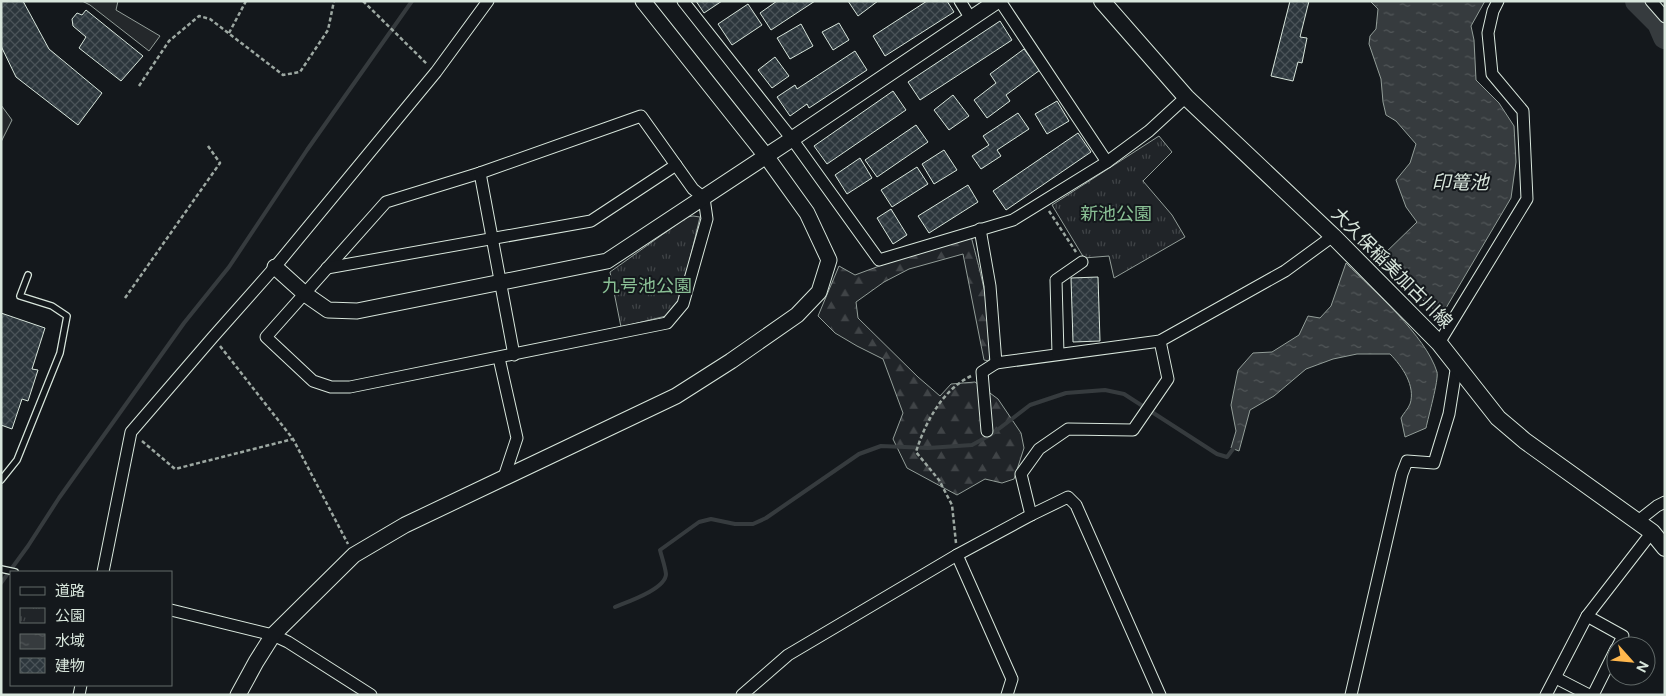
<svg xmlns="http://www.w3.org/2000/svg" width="1666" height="696" viewBox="0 0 1666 696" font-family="'DM Sans','Noto Sans JP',sans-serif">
  <defs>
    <pattern id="forest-firs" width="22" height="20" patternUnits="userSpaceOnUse" patternTransform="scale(1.25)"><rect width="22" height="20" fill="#202428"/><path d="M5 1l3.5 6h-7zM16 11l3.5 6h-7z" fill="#404447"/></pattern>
    <pattern id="park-tufts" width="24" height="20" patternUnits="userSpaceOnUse" patternTransform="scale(1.25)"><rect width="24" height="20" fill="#202428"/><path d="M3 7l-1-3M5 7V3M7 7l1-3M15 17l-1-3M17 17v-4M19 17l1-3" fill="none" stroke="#404447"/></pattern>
    <pattern id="water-ripples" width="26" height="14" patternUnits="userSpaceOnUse" patternTransform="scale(1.25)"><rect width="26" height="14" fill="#363b3e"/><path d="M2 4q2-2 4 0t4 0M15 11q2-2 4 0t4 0" fill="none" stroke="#525759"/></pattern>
    <pattern id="building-cross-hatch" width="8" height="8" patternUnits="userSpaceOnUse" patternTransform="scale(1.25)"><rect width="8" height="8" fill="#2c363c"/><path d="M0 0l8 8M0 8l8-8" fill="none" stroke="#4a5358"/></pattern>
  </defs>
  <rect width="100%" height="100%" fill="#14181c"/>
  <!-- forest -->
  <path fill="url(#forest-firs)" stroke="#939e99" d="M971,236C980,272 996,325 989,361L984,360L963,254L909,269L884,282L856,302L858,318L918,377L940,396L951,384L975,382L998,399L1021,433L1024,448L1014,479L1002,483L985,479L957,495L907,468L893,439L903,413L883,359L857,346L835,333L818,316L839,266L855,275L882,265Z"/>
  <!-- park -->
  <g fill="url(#park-tufts)" stroke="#939e99">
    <path d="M1159,136L1172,152L1143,181L1172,215L1185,237L1114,278L1109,256L1084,258L1052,205Z"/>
    <path d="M693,216L700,217L682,292L678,302L666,316L621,327L610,272L687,217Z"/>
  </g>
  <!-- parking -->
  <g fill="#24282b" stroke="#939e99">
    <path d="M82,1H118L116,10L160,36L149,51L90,5Z"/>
    <path d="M1,105L12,120L1,142Z"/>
  </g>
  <!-- water -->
  <g fill="url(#water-ripples)" stroke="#939e99">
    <path d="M1370,1H1485L1471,26L1474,40L1476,80L1499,103L1514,126L1516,162L1511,198L1446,308L1435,310L1389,272L1380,258L1417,222L1406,207L1396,180L1410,163L1416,144L1396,121L1386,115L1383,102L1381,79L1369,44L1370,36L1376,29L1378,9Z"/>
    <path d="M1346,263C1373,290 1426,336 1437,372C1439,379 1428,418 1426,428L1405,437L1401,418C1403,414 1408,409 1410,404C1416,386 1402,366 1390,354H1357L1333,359L1306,369L1274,396L1250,410L1239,451L1231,448L1236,431L1231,405L1238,370L1253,353L1272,352L1299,335L1308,316L1320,318L1331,306Z"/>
  </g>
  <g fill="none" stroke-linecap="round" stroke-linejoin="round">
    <!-- stream -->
    <g stroke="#363b3e" stroke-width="4">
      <path d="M1,583L28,546L59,498L184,323L229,267L307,150L412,1"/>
      <path d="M615,607C627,602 666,589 666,574C665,566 662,558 660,550L699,522L711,519L735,524H753L766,518L859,454L881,446L928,448L972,445L992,434L1030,405L1066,393L1105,390L1124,394L1217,454L1227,457L1236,445"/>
    </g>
    <!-- river -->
    <path stroke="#363b3e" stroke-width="24" d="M1637,1L1659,23L1665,37"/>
  </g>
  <!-- building -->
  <g fill="url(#building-cross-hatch)" stroke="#d8e6dc">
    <path d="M1,1H23L49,49L102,93L78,125L16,77L1,46Z"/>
    <path d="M696,1H722L704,13Z"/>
    <path d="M777,1H815L771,30L760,13Z"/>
    <path d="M848,1H878L858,16Z"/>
    <path d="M927,1H947L954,12L885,56L873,36Z"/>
    <path d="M1290,1H1309L1300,37L1307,38L1302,63L1298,62L1293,81L1271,76Z"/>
    <path d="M748,4L762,25L732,45L718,24Z"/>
    <path d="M86,10L143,56L121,81L79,48L86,37L73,26L72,19L77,13L82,15Z"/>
    <path d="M1000,21L1012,40L920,100L908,82Z"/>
    <path d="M839,23L849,40L833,50L822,32Z"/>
    <path d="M801,24L813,46L790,59L777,38Z"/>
    <path d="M1024,49L1040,70L1006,95L1010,101L987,118L974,100L996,83L990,74Z"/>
    <path d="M855,51L867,70L809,108L807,104L790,116L777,97L795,85L797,89Z"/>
    <path d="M775,57L789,76L772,88L758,70Z"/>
    <path d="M893,91L906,110L827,164L814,146Z"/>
    <path d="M953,95L969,116L949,130L934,110Z"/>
    <path d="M1057,101L1069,121L1047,134L1035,114Z"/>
    <path d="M1018,113L1029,129L997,150L1001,156L981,169L972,156L989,145L983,136Z"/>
    <path d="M916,125L928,142L877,177L865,160Z"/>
    <path d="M1078,133L1091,152L1006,210L993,191Z"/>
    <path d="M944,150L957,170L934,184L922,164Z"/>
    <path d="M860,158L872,178L847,194L835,175Z"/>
    <path d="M917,167L928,184L892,207L881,190Z"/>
    <path d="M968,185L978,202L929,233L918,216Z"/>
    <path d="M891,209L907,235L893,244L877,218Z"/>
    <path d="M1098,277L1100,341L1073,342L1071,278Z"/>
    <path d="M1,313L45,328L32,369L38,370L28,401L22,399L12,429L1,425Z"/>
  </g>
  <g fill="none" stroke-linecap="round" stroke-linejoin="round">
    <!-- service casing -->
    <g stroke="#d8e6dc" stroke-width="8">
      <g id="service">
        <path d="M1,480L17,460L60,353L67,316L52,306L20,296L28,275"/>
        <path d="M1,569L15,572"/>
      </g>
    </g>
    <!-- minor casing -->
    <g stroke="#d8e6dc" stroke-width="13">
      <g id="minor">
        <path d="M683,1L792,139L879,260L1013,220L1107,162L1149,131L1186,97"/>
        <path d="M960,1L971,19"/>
        <path d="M1000,1L1107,162"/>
        <path d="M1651,1L1665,17"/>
        <path d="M641,116L693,189L704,198L707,219L683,304L667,323L350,387H331L313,381L266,337L386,202L480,173Z"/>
        <path d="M480,173L514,355"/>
        <path d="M980,229L990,286L996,363L1160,341L1285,271L1333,236"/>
        <path d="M327,268L591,221L676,165"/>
        <path d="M1439,343L1527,199L1523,111L1492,74L1488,33L1493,11L1498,1"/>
        <path d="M1058,354L1056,280L1082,262"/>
        <path d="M499,358L517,438L504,477"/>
        <path d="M987,431L982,372L996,363"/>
        <path d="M1031,515L1021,474L1039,449L1068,429L1133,430L1168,379L1160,341"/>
        <path d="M1638,521L1657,506L1665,502"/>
        <path d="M957,555L1012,679L1007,695"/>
        <path d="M103,572L131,432L213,337L275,267L436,72L488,1"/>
        <path d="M171,610L273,635L288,642L371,695"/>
        <path d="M1587,616L1623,636L1618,646"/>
        <path d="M1556,678L1589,695"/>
        <path d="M79,695L81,685"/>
        <path d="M742,695L788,655L957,555L1031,515L1068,497L1076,505L1160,695"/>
        <path d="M1351,695L1402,474L1407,461L1434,463L1449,414L1457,364"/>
        <path d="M1546,695L1587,616L1652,532"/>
        <path d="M1593,695L1616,649"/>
      </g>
    </g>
    <!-- tertiary casing -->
    <g stroke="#d8e6dc" stroke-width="17">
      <g id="tertiary">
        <path d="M275,267L305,294L328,310L357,311L607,261L792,139L997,1"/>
        <path d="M238,695L256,662L273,635L354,555L405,525L676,396L731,361L797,315L819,292L829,260L807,213L766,156L643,1"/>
      </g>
    </g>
    <!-- secondary casing -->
    <g stroke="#d8e6dc" stroke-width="18">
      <path id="secondary" d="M1102,1L1186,97L1333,236L1439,343L1498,418L1525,441L1652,532L1665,548"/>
    </g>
    <!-- path -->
    <g stroke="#9da8a2" stroke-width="2.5" stroke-dasharray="4 2.5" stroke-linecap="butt">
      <path d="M363,1L427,64"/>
      <path d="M229,33L246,1"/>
      <path d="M139,86L169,41L199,16L210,19L283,75L300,72L328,30L334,1"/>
      <path d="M1049,211L1076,252"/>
      <path d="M125,298L220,163L208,146"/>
      <path d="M220,346L293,439L348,544"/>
      <path d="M142,441L175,469L293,439"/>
      <path d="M956,543L952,505L939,480L916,452C925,423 942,390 971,376"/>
    </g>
    <!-- service -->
    <use href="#service" stroke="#14181c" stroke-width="5.5"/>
    <!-- minor -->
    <use href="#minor" stroke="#14181c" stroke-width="11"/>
    <!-- tertiary -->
    <use href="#tertiary" stroke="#14181c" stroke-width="15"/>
    <!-- secondary -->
    <use href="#secondary" stroke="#14181c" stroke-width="16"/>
  </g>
  <g text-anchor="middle" stroke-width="4" stroke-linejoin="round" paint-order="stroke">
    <!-- park labels -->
    <g font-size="18" fill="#8ac095" stroke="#14181c">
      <text x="1116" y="220">新池公園</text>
      <text x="647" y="292">九号池公園</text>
    </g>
    <!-- street labels -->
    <g font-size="18" fill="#d8e6dc" stroke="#14181c">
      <text transform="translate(1392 268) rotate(45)" y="6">大久保稲美加古川線</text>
    </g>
    <!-- water labels -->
    <g font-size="19" font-style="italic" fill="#d8e6dc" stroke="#14181c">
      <text x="1460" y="189">印篭池</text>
    </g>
  </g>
  <!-- border -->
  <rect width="1666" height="696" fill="none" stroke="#d8e6dc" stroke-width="5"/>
  <!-- legend -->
  <rect x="10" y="571" width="162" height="115" fill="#14181c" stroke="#626a69"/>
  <rect x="20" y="587" width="25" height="8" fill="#14181c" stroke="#626a69"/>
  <text x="55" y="596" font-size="15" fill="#d8e6dc">道路</text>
  <rect x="20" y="608" width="25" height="15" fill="url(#park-tufts)" stroke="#626a69"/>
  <text x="55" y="621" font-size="15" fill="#d8e6dc">公園</text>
  <rect x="20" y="634" width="25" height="15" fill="url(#water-ripples)" stroke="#626a69"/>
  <text x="55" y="646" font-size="15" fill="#d8e6dc">水域</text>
  <rect x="20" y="658" width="25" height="15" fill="url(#building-cross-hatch)" stroke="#626a69"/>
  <text x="55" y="671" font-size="15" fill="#d8e6dc">建物</text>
  <!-- north arrow -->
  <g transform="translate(1631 661) rotate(117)"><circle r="24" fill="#14181c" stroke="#626a69"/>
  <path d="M0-4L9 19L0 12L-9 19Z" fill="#ffb74d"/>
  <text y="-8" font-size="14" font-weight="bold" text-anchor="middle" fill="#d8e6dc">N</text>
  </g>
</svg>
